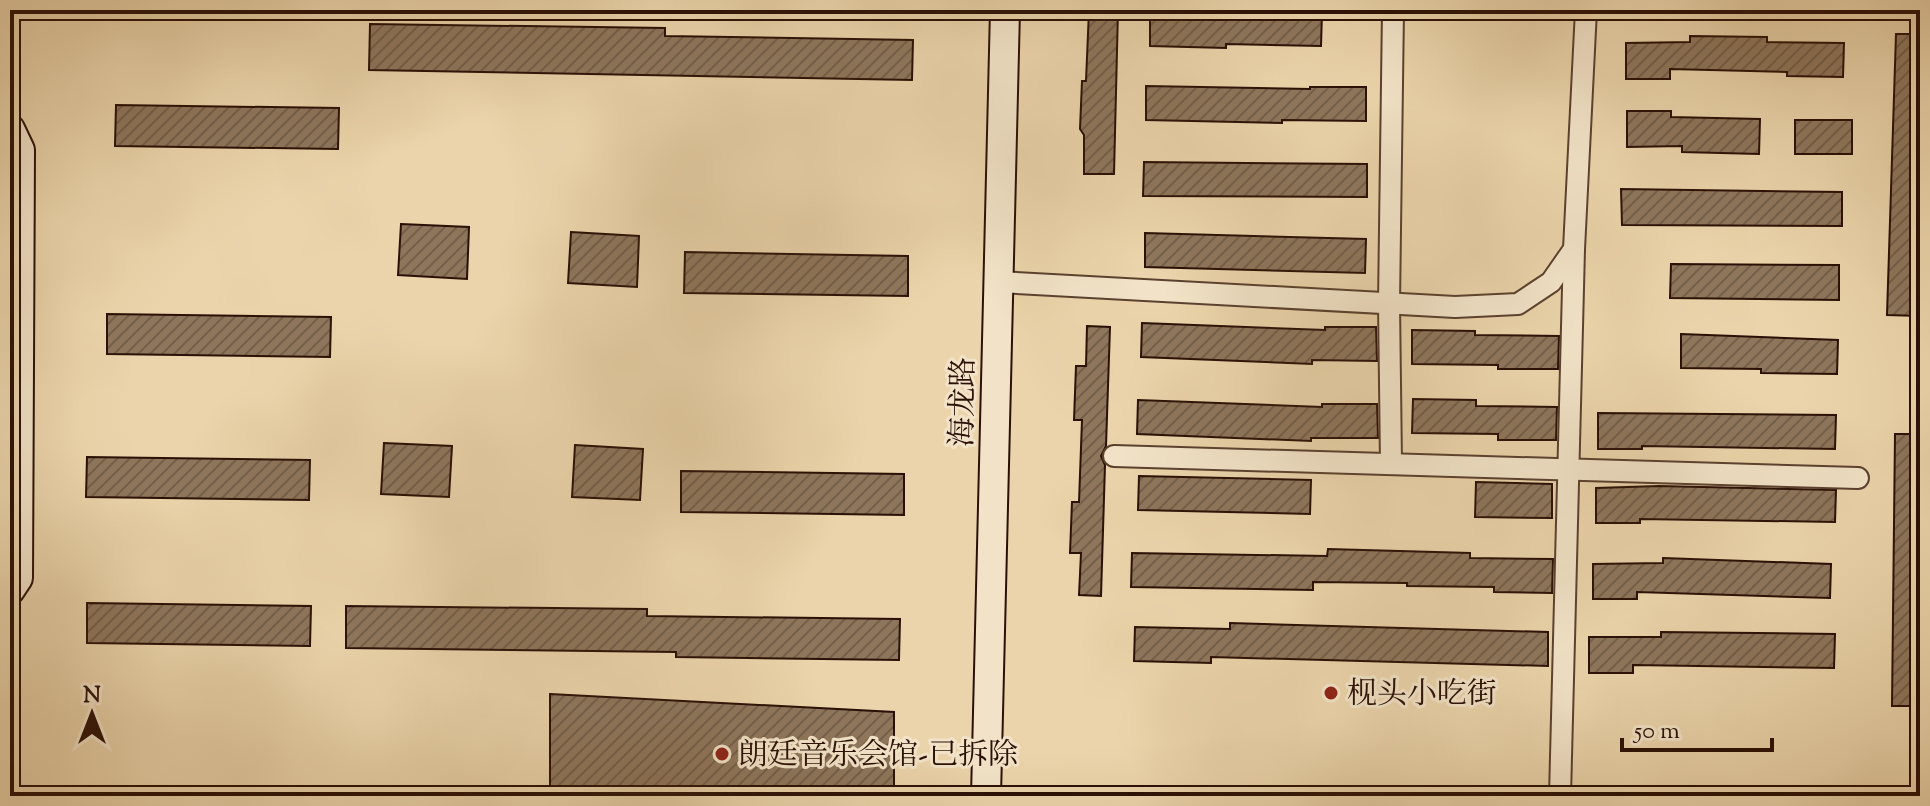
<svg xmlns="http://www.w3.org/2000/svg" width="1930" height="806" viewBox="0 0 1930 806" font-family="'Sorts Mill Goudy','Noto Serif SC',serif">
  <defs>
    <pattern id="building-hatch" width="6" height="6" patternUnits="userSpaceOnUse" patternTransform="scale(2)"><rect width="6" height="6" fill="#8e765c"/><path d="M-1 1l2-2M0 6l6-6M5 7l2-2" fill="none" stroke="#745f4a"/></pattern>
  </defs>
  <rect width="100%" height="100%" fill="#ebd4ab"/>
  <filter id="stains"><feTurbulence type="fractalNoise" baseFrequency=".0025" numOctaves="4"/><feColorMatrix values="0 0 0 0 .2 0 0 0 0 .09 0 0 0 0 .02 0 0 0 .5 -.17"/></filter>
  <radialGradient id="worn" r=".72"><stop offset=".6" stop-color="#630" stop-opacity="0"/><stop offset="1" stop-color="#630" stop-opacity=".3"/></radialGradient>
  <!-- building -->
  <g fill="url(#building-hatch)" stroke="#2a1006" stroke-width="2">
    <path d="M1089,10H1118L1114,174H1084V135L1080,129L1082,81H1086Z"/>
    <path d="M1246,10L1322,12L1321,46L1226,44V48L1150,46V12L1246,14Z"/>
    <path d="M370,24L665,28V36L913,40L912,80L369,70Z"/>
    <path d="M1896,34H1920V316L1887,315Z"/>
    <path d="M1690,36L1767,37V42L1844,43L1843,77L1787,76V72L1670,69V79H1626V43L1690,42Z"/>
    <path d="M1146,86L1310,89V87H1366V121L1282,120V123L1146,120Z"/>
    <path d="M116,105L339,108L338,149L115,146Z"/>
    <path d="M1627,111H1671V117L1760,119L1759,154L1682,152V146L1627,147Z"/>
    <rect x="1795" y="120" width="57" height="34"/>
    <path d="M1144,162L1367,164V197L1143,196Z"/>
    <path d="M1621,189L1842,192V226L1622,225Z"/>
    <path d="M401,224L469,227L467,279L398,275Z"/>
    <path d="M571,232L639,236L637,287L568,283Z"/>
    <path d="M1145,233L1366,239L1365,273L1145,267Z"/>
    <path d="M685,252L908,256V296L684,293Z"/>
    <path d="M1671,264L1839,265V300L1670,298Z"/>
    <path d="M107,314L331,317L330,357L107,354Z"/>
    <path d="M1142,323L1325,330V327H1376L1377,361L1312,360V364L1141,357Z"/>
    <path d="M1087,326L1110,327L1106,446L1101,456L1105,465L1101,596L1079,595L1081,553H1070L1072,502H1079L1082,420H1074L1076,366H1086Z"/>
    <path d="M1412,330L1475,331V335L1559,336L1558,369H1498V365L1412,364Z"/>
    <path d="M1681,334L1838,340L1837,374L1761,373V369L1681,368Z"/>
    <path d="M1413,399L1476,400V406L1557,407L1556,440H1498V434L1412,433Z"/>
    <path d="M1138,400L1322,407V404H1377L1378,438H1311V441L1137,434Z"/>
    <path d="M1598,413L1836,415L1835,449L1642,446V449H1598Z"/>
    <path d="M1895,434H1920V706H1892Z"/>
    <path d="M384,443L452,446L449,497L381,494Z"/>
    <path d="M575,445L643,449L640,500L572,497Z"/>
    <path d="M87,457L310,460L309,500L86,497Z"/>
    <path d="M681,471L904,474V515L681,512Z"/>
    <path d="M1139,476L1311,480L1310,514L1138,510Z"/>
    <path d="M1476,482L1552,484V518L1475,517Z"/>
    <path d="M1659,486L1836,490L1835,522L1640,519V523H1596V488Z"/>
    <path d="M1328,549L1470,553V558L1553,559L1552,593L1494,592V587L1407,586V583L1313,582V590L1131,587L1132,553L1327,556Z"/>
    <path d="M1663,558L1831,564L1830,598L1637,592V599H1593V564L1663,563Z"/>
    <path d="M87,603L311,606L310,646L87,643Z"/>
    <path d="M346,606L647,609V616L900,619L899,660L676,657V652L346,648Z"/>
    <path d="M1230,623L1548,632V666L1211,657V663L1134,661L1135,627L1230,629Z"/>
    <path d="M1661,632L1835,634L1834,668L1633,665V673H1589V637H1661Z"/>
    <path d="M550,694L894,712V796H550Z"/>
  </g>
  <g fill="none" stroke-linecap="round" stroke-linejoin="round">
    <!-- street casing -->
    <g stroke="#5a412f" stroke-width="24">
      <g id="street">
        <path d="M999,282L1455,307L1518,304L1551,282L1574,249"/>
        <path d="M1114,456L1858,478"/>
        <path d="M1391,464L1389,303L1393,10"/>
        <path d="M1560,796L1574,249L1586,10"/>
      </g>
    </g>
    <!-- secondary casing -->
    <g stroke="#2a1006" stroke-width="32">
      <g id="secondary">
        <path d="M10,129L20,150L18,578L10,590"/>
        <path d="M986,796L1005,10"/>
      </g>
    </g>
    <!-- street -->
    <use href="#street" stroke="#f2e3c8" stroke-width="20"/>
    <!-- secondary -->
    <use href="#secondary" stroke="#f2e3c8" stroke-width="28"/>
  </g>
  <!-- markers -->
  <g fill="#8f2418" stroke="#f2e3c8" stroke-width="3">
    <circle cx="1331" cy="693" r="8"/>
    <circle cx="722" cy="754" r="8"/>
  </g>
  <g text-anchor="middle" stroke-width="6" stroke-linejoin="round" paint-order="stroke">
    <!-- street labels -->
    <g font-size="30" fill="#2a1006" stroke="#f2e3c8">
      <text transform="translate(962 402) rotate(-89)" y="10">海龙路</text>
    </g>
    <!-- poi labels -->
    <g font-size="30" fill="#2a1006" stroke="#f2e3c8" text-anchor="start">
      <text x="1347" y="703">枧头小吃街</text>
      <text x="738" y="764">朗廷音乐会馆-已拆除</text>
    </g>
  </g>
  <!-- margin -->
  <rect width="1930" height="806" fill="none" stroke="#ebd4ab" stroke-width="40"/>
  <rect x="12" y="12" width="1906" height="782" fill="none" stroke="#2a1006" stroke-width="4"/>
  <rect x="20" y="20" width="1890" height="766" fill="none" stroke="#2a1006" stroke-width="2"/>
  <!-- north arrow -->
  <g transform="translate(92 714)" stroke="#f2e3c8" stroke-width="6" paint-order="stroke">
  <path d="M0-6L14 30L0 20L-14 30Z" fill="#2a1006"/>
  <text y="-12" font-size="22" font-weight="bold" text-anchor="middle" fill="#2a1006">N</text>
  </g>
  <!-- scale -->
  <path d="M1622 738v12h150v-12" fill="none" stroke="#2a1006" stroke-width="4"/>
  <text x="1634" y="738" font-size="24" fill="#2a1006" stroke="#f2e3c8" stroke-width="6" paint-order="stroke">50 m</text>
  <rect width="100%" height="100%" filter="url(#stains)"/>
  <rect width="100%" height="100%" fill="url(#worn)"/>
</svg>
